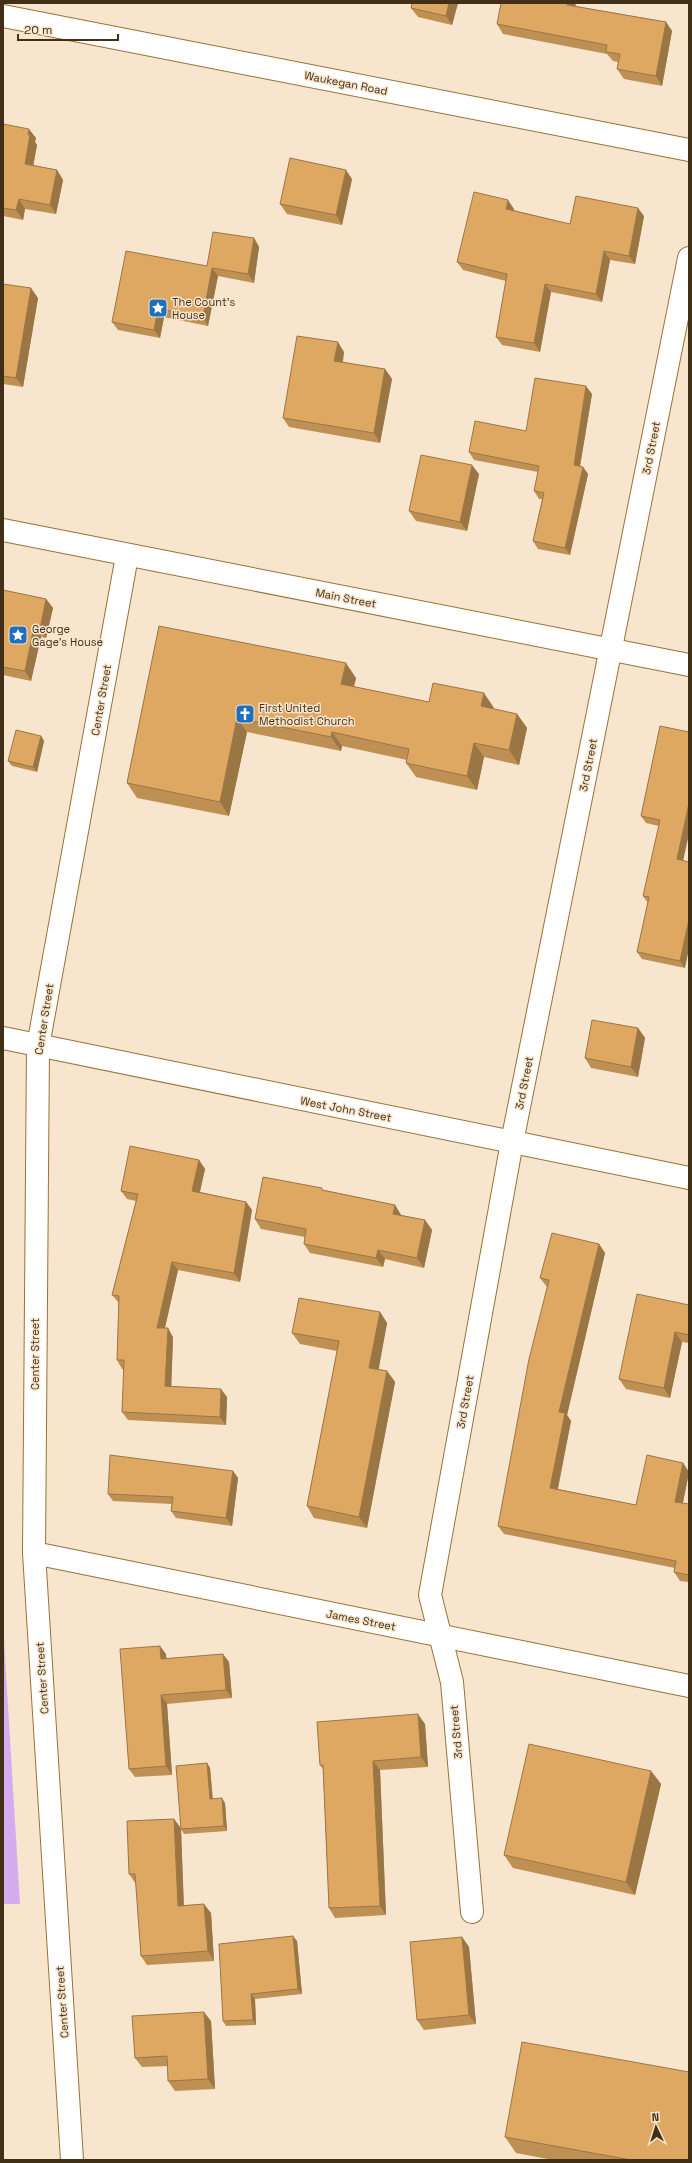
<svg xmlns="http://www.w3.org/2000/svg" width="692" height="2163" viewBox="0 0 692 2163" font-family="'Space Grotesk',sans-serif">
  <rect width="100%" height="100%" fill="#f8e5ce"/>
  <!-- green -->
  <path fill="#d5acef" d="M3,1624L20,1904H3Z"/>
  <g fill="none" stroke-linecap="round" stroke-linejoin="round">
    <!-- minor casing -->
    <g stroke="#9c7137" stroke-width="24">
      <g id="minor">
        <path d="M3,16L689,150"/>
        <path d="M3,530L689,665"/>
        <path d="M3,1038L689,1178"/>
        <path d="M34,1553L689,1686"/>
        <path d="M472,1912L452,1682L430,1595L512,1142L689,258"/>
        <path d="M72,2160L34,1553L38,1046L127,556"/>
      </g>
    </g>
    <!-- minor -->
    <use href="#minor" stroke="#fff" stroke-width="22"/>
  </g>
  <!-- wall -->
  <g fill="#bf9054">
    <path d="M412,3H458L452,25L418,17L411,8Z"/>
    <path d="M575,6L666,22L672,31L662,86L624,79L617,69L618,62L613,61L607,54L503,34L497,24Z"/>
    <path d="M3,124L36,138L35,142L37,145L33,165L57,170L63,180L56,214L25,209L23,220L3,216Z"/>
    <path d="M352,179L342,225L287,214L280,204Z"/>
    <path d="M514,209L513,210L570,224L644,216L635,264L610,260L602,302L551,292L540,352L502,345L496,337L506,281L463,270L457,262Z"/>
    <path d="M254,238L259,247L254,283L218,276L208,326L164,317L160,338L118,330L112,322Z"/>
    <path d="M3,284L38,298L23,387L3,384Z"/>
    <path d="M344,352L343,362L385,369L392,379L380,443L289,427L283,418Z"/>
    <path d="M592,394L580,466L583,467L588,474L570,555L538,549L533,541L542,499H539L534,491L538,472L474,460L469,452L526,431Z"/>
    <path d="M479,474L467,531L416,521L409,511Z"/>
    <path d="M3,590L46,599L53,608L46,638L41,637L31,681L3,675Z"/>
    <path d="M159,626L356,678L354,687L429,702L494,708V709L517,714L527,728L519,765L484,757L477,790L416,777L406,763L407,760L342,746L341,751L247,732L229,816L137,798L127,783Z"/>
    <path d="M660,726L683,861L685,968L642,959L637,952L648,903L643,896L659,826L646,823L641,816Z"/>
    <path d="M41,736L44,741L37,772L12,766L8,761Z"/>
    <path d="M638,1028L645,1038L638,1077L591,1068L585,1058Z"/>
    <path d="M199,1160L205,1169L200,1192L246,1202L252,1210L240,1282L178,1270L165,1328L173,1337L171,1387L227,1397L226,1425L128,1420L122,1412L124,1369H122L117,1360L119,1303L112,1295L136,1201L127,1199L121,1191Z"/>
    <path d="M324,1190L395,1205L401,1215L425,1220L432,1230L424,1268L385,1259L383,1267L310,1253L304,1244L305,1237L261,1229L255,1219Z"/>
    <path d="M599,1244L605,1253L567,1415L571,1421L558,1489L636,1505L683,1463L689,1472L683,1503L689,1504V1582L680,1581L674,1572L675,1568L504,1534L498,1526L547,1287L540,1278Z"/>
    <path d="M689,1305V1343L682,1342L670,1398L626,1389L619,1379Z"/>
    <path d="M380,1312L387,1323L378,1369L387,1371L395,1382L367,1528L314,1518L307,1506L337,1351L300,1344L292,1333Z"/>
    <path d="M233,1471L238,1478L232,1526L176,1518L171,1511L172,1504L113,1501L108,1494Z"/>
    <path d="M166,1654V1659L229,1662L232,1698L167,1704L172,1775L135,1777L129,1769Z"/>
    <path d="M425,1724L428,1767L380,1770L386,1915L335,1918L329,1908L323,1769L320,1765Z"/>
    <path d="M207,1763L210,1768L213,1799L225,1803L227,1831L184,1834L181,1829L184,1905L211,1913L214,1961L147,1965L141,1956L136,1884L129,1874L174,1819L181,1828Z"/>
    <path d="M651,1771L661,1784L635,1895L513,1868L504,1855Z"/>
    <path d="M462,1937L469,1947L476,2024L424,2030L417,2020Z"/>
    <path d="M297,1941L302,1994L255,1999L256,2025L226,2026L223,2021Z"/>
    <path d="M211,2021L215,2089L175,2091L168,2081V2066L142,2067L135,2058Z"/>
    <path d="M505,2137L689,2160H553L516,2153Z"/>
  </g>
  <!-- shaded-wall -->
  <g fill="#9b7645">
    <path d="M449,3H458L452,25L446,16Z"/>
    <path d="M567,3H576L574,14L567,5Z"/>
    <path d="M666,22L672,31L662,86L656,76Z"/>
    <path d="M29,129L36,138L35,142L37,145L32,173L25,164Z"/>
    <path d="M57,170L63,180L56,214L50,205Z"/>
    <path d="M346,170L352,179L342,225L336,215Z"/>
    <path d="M19,199L25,209L23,220L16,210Z"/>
    <path d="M508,200L514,209L512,217L506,209Z"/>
    <path d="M638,208L644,216L635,264L629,256Z"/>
    <path d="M254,238L259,247L254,283L248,274Z"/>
    <path d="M604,251L610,260L602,302L596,294Z"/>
    <path d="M212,268L218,276L208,326L203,317Z"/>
    <path d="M545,284L551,292L540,352L534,343Z"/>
    <path d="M31,288L38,298L23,387L16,378Z"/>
    <path d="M158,309L164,317L160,338L154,330Z"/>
    <path d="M338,342L344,352L341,371L334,361Z"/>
    <path d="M385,369L392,379L380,443L374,433Z"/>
    <path d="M586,386L592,394L579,472L574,465Z"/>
    <path d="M472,465L479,474L467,531L460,522Z"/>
    <path d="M583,467L588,474L570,555L565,548Z"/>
    <path d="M46,599L53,608L46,638L40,629Z"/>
    <path d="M34,627L41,637L31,681L25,671Z"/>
    <path d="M346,663L356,678L351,698L341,684Z"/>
    <path d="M484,693L494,708L491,720L481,706Z"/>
    <path d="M517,714L527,728L519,765L509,750Z"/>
    <path d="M237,718L247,732L229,816L220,802Z"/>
    <path d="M332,732L342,746L341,751L331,737Z"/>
    <path d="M41,736L44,741L37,772L33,767Z"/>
    <path d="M474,743L484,757L477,790L467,776Z"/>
    <path d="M689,803V834L682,866L677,859Z"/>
    <path d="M689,919V949L685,968L680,961Z"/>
    <path d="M638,1028L645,1038L638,1077L631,1067Z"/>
    <path d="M199,1160L205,1169L198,1199L192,1191Z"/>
    <path d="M246,1202L252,1210L240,1282L234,1273Z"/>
    <path d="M395,1205L401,1215L399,1223L393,1214Z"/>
    <path d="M425,1220L432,1230L424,1268L417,1258Z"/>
    <path d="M599,1244L605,1253L567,1415L571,1421L556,1497L550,1488L559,1412Z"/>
    <path d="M378,1250L385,1259L383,1267L376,1258Z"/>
    <path d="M172,1262L178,1270L163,1336L157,1328Z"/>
    <path d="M380,1312L387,1323L377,1379L369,1368Z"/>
    <path d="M168,1328L173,1337L171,1395L165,1386Z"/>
    <path d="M675,1332L682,1342L670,1398L664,1388Z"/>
    <path d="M387,1371L395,1382L367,1528L359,1517Z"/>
    <path d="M221,1389L227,1397L226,1425L220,1417Z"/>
    <path d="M683,1463L689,1472V1473L681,1511L675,1502Z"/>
    <path d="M233,1471L238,1478L232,1526L226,1518Z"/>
    <path d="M160,1646L166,1654L167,1668L161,1659Z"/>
    <path d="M223,1654L229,1662L232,1698L226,1690Z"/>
    <path d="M161,1695L167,1704L172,1775L166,1766Z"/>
    <path d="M418,1714L425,1724L428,1767L421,1757Z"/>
    <path d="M373,1761L380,1770L386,1915L380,1906Z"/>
    <path d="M207,1763L210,1768L213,1804L210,1799Z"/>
    <path d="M651,1771L661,1784L635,1895L626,1882Z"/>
    <path d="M222,1798L225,1803L227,1831L224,1826Z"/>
    <path d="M174,1819L181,1829L184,1915L178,1906Z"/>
    <path d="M204,1904L211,1913L214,1961L208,1951Z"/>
    <path d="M293,1936L297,1941L302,1994L298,1989Z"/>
    <path d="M462,1937L469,1947L476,2024L469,2015Z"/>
    <path d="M251,1994L255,1999L256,2025L253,2020Z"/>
    <path d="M204,2012L211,2021L215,2089L208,2079Z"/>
  </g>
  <!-- building -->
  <g fill="#dea862" stroke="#9b7645">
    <path d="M412,3H449L446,16L411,8Z"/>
    <path d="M501,3H567V5L666,22L656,76L617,69L620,54L606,52L607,45L497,24Z"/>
    <path d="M3,124L29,129L28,135H30L25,164L57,170L50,205L19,199L16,210L3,208Z"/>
    <path d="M290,158L346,170L336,215L280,204Z"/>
    <path d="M474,192L508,200L506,209L570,224L576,196L638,208L629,256L604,251L596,294L545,284L534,343L496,337L507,274L457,262Z"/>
    <path d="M213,232L254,238L248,274L212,268L203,317L158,309L154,330L112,322L126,251L207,266Z"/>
    <path d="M3,284L31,288L16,378L3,376Z"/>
    <path d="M297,336L338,342L334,361L385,369L374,433L283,418Z"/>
    <path d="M535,378L586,386L574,465L583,467L565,548L533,541L544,493L534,491L539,466L469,452L475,421L526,431Z"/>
    <path d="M421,455L472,465L460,522L409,511Z"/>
    <path d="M3,590L46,599L40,629L34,627L25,671L3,667Z"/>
    <path d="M159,626L346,663L341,684L429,702L433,683L484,693L481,706L517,714L509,750L474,743L467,776L406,763L409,749L332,732L331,737L237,718L220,802L127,783Z"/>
    <path d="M660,726L689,732V803L677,859L689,862V919L680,961L637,952L649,897L643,896L660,820L641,816Z"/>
    <path d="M16,730L41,736L33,767L8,761Z"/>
    <path d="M592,1020L638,1028L631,1067L585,1058Z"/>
    <path d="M130,1146L199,1160L192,1191L246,1202L234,1273L172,1262L157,1328H168L165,1386L221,1389L220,1417L122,1412L124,1360H117L119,1296L112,1295L138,1194L121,1191Z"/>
    <path d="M263,1177L322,1188V1190L395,1205L393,1214L425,1220L417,1258L378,1250L376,1258L304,1244L306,1229L255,1219Z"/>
    <path d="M552,1233L599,1244L559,1412L565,1413L550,1488L636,1505L647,1455L683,1463L675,1502L689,1504V1575L674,1572L676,1561L498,1526L529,1359L549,1280L540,1278Z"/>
    <path d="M637,1294L689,1305V1335L675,1332L664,1388L619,1379Z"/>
    <path d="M299,1298L380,1312L369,1368L387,1371L359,1517L307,1506L339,1341L292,1333Z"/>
    <path d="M110,1455L233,1471L226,1518L171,1511L173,1497L108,1494Z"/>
    <path d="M160,1646L161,1659L223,1654L226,1690L161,1695L166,1766L129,1769L120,1649Z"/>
    <path d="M418,1714L421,1757L373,1761L380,1906L329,1908L323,1765H320L317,1722Z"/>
    <path d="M529,1744L651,1771L626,1882L504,1855Z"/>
    <path d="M207,1763L210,1799L222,1798L224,1826L181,1829L176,1766Z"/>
    <path d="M174,1819L178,1906L204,1904L208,1951L141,1956L135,1874H129L127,1821Z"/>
    <path d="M293,1936L298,1989L251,1994L253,2020L223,2021L219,1944Z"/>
    <path d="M462,1937L469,2015L417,2020L410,1942Z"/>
    <path d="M204,2012L208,2079L168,2081L167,2056L135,2058L132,2016Z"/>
    <path d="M522,2042L689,2072V2160H631L505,2137Z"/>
  </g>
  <!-- icons -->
  <defs>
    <g id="sight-square" transform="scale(1)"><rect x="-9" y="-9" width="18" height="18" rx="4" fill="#1e6fbe" stroke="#f8e5ce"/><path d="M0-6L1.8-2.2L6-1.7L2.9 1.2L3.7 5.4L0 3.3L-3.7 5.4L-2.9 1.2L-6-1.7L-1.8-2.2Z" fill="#fff"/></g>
    <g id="church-square" transform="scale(1)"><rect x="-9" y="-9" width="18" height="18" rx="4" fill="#1e6fbe" stroke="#f8e5ce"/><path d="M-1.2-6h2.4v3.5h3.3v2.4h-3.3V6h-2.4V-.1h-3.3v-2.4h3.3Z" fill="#fff"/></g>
  </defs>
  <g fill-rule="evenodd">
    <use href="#sight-square" x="158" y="308"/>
    <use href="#sight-square" x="18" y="635"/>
    <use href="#church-square" x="245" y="714"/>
  </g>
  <g text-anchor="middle" stroke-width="3" stroke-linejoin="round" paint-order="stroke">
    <!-- street labels -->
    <g font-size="11" fill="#412f17" stroke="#f8e5ce">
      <text transform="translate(346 83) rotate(11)" y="4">Waukegan Road</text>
      <text transform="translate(651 448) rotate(-79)" y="4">3rd Street</text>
      <text transform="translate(346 598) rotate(11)" y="4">Main Street</text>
      <text transform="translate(101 700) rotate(-80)" y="4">Center Street</text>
      <text transform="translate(588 765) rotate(-79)" y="4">3rd Street</text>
      <text transform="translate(44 1019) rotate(-81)" y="4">Center Street</text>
      <text transform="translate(524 1083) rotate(-79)" y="4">3rd Street</text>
      <text transform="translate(346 1109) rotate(11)" y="4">West John Street</text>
      <text transform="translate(35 1354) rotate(-90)" y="4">Center Street</text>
      <text transform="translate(465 1402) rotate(-80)" y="4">3rd Street</text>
      <text transform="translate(361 1620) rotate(11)" y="4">James Street</text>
      <text transform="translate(42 1678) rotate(-94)" y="4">Center Street</text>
      <text transform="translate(456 1732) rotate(-95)" y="4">3rd Street</text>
      <text transform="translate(62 2002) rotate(-94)" y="4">Center Street</text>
    </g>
    <!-- poi labels -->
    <g font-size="11" fill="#412f17" stroke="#f8e5ce" text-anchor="start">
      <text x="172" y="306">The Count's<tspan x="172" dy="13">House</tspan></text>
      <text x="32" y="633">George<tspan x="32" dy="13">Gage's House</tspan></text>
      <text x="259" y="712">First United<tspan x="259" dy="13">Methodist Church</tspan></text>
    </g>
  </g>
  <!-- border -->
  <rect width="692" height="2163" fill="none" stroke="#412f17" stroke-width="8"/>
  <!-- north arrow -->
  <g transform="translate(656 2127) rotate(356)" stroke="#f8e5ce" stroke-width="3" paint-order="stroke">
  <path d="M0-3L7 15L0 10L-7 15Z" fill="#412f17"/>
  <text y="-6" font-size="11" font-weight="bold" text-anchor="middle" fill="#412f17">N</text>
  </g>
  <!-- scale -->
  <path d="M18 34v6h100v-6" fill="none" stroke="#412f17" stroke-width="2"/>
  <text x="24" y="34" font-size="12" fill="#412f17" stroke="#f8e5ce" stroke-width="3" paint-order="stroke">20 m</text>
</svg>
